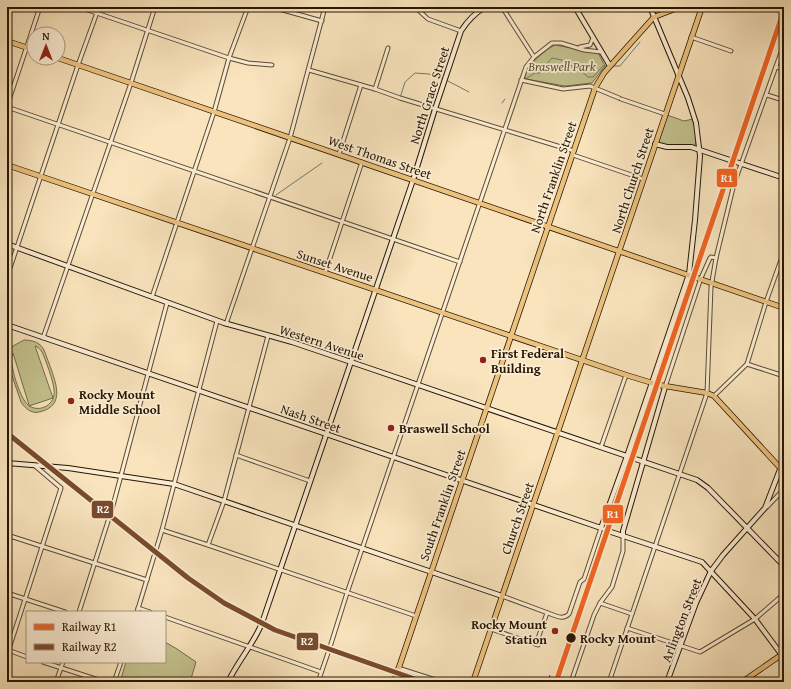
<svg xmlns="http://www.w3.org/2000/svg" width="791" height="689" viewBox="0 0 791 689" font-family="'Gentium Book Plus',serif">
  <rect width="100%" height="100%" fill="#f9e4bd"/>
  <filter id="stains"><feTurbulence type="fractalNoise" baseFrequency=".005" numOctaves="4"/><feColorMatrix values="0 0 0 0 .2 0 0 0 0 .09 0 0 0 0 .02 0 0 0 .5 -.17"/></filter>
  <radialGradient id="worn" r=".72"><stop offset=".6" stop-color="#630" stop-opacity="0"/><stop offset="1" stop-color="#630" stop-opacity=".3"/></radialGradient>
  <!-- green -->
  <g fill="#c3c28e" stroke="#746c48" fill-rule="evenodd">
    <path d="M555,45L598,53L605,66L592,83L565,86L526,79L524,75C529,65 544,50 555,45Z"/>
    <path d="M667,115L684,121L693,119L697,140L695,145H666L660,144L659,140Z"/>
    <path d="M24,340C29,340 35,341 39,344C45,348 46,357 49,363C55,381 67,406 39,412C31,414 25,408 21,402L7,361V351L8,354L13,346ZM35,346C38,347 40,349 42,352C45,358 54,383 54,390C56,404 41,413 29,406L53,398ZM13,353L29,405H28C20,398 8,363 13,353Z"/>
    <path d="M165,642L177,649L196,662L190,682H120L126,662H165Z"/>
  </g>
  <g fill="none" stroke-linecap="round" stroke-linejoin="round">
    <!-- stream -->
    <g stroke="#6e7b6e" stroke-width="1">
      <path d="M612,66H620L640,42"/>
      <path d="M527,78L535,73H540L541,70L552,58L562,60L569,66H576L588,77H593L603,66H607"/>
      <path d="M446,80L469,92"/>
      <path d="M400,98L405,82L415,73L429,74L443,79"/>
      <path d="M502,103L505,99"/>
      <path d="M276,195L322,163"/>
    </g>
    <!-- street casing -->
    <g stroke="#5b4a30" stroke-width="5">
      <g id="street">
        <path d="M79,7L229,58L248,63L272,65"/>
        <path d="M272,7L322,21"/>
        <path d="M415,7L428,19L461,31"/>
        <path d="M502,7L534,57"/>
        <path d="M691,37L731,51"/>
        <path d="M580,47L590,45L593,38"/>
        <path d="M776,67L784,69"/>
        <path d="M309,70L375,89L400,98L574,151"/>
        <path d="M521,80L563,89L590,86L619,98"/>
        <path d="M375,89L388,48"/>
        <path d="M767,95L783,100"/>
        <path d="M621,99L665,114"/>
        <path d="M7,106L40,7"/>
        <path d="M7,107L460,262"/>
        <path d="M339,154L361,85"/>
        <path d="M573,155L643,179"/>
        <path d="M325,273L362,162"/>
        <path d="M7,277L78,65L99,7"/>
        <path d="M152,297L214,112L229,58L248,7"/>
        <path d="M226,324L290,138L325,7"/>
        <path d="M43,338L131,83L155,7"/>
        <path d="M747,364L766,302L782,257L784,242"/>
        <path d="M665,387L701,278L710,258L711,257L716,258"/>
        <path d="M714,396L747,364L784,376"/>
        <path d="M601,447L626,375"/>
        <path d="M236,455L310,481"/>
        <path d="M7,474L10,464"/>
        <path d="M767,507L784,489"/>
        <path d="M111,513L167,303"/>
        <path d="M162,530L208,545L416,616"/>
        <path d="M7,535L147,580"/>
        <path d="M208,545L224,501L268,336"/>
        <path d="M7,593L65,612"/>
        <path d="M502,596L556,616C561,618 565,618 569,614L580,582L584,579L601,528L608,531"/>
        <path d="M600,603L632,614"/>
        <path d="M138,608L150,612"/>
        <path d="M79,612L109,518"/>
        <path d="M137,612L162,530L217,321"/>
        <path d="M165,617L321,672"/>
        <path d="M627,628L700,652L755,619L784,594"/>
        <path d="M491,629L538,645"/>
        <path d="M536,644L547,613"/>
        <path d="M330,647L347,593L526,67L534,57L552,43H561L584,50L601,52"/>
        <path d="M8,650L27,657"/>
        <path d="M7,655L61,488L34,465"/>
        <path d="M781,657L784,663"/>
        <path d="M43,662L105,682"/>
        <path d="M398,668L442,682"/>
        <path d="M196,681L198,682"/>
        <path d="M56,682L63,662"/>
        <path d="M114,682L121,662"/>
        <path d="M318,682L328,653"/>
        <path d="M571,682L594,615L600,603L612,587L623,551V536"/>
        <path d="M609,682L707,393L711,287L716,258L734,184L784,44"/>
      </g>
    </g>
    <!-- secondary casing -->
    <g stroke="#261601" stroke-width="6">
      <g id="secondary">
        <path d="M575,7L610,66"/>
        <path d="M655,144L667,147H691L784,178"/>
        <path d="M7,244L224,323L292,342L351,362L697,480L708,488L784,566"/>
        <path d="M7,325L601,528L627,456L689,274L695,220L700,156L696,123L688,98L650,7"/>
        <path d="M7,463L68,468L174,484L502,596"/>
        <path d="M608,531L702,562L755,619L784,658"/>
        <path d="M623,536V531L665,387"/>
        <path d="M228,682C238,661 253,645 262,623L413,180L435,109L461,31C468,20 475,13 485,7"/>
        <path d="M667,682L696,603L711,571L723,555L765,508L784,459"/>
      </g>
    </g>
    <!-- primary casing -->
    <g stroke="#261601" stroke-width="6">
      <g id="primary">
        <path d="M7,41L34,50"/>
        <path d="M58,58L784,308"/>
        <path d="M7,165L626,375L659,385L707,393L714,396L784,472"/>
        <path d="M394,682L595,88L604,73L654,17L680,7"/>
        <path d="M473,682L702,7"/>
        <path d="M742,682L784,653"/>
      </g>
    </g>
    <!-- street -->
    <use href="#street" stroke="#fbedd4" stroke-width="3"/>
    <!-- secondary -->
    <use href="#secondary" stroke="#fbedd4" stroke-width="4"/>
    <!-- primary -->
    <use href="#primary" stroke="#ecc27e" stroke-width="4.5"/>
    <!-- rail -->
    <g stroke="#261601" stroke-width="1" stroke-dasharray="7 7" stroke-linecap="butt">
      <path d="M7,433L188,578L224,603L275,630L423,682"/>
      <path d="M548,682L550,675"/>
    </g>
    <!-- rail-1 casing -->
    <g stroke="#fbedd4" stroke-width="8">
      <path id="rail-1" d="M556,682L784,10"/>
    </g>
    <!-- rail-2 casing -->
    <g stroke="#fbedd4" stroke-width="8">
      <path id="rail-2" d="M7,433L188,578L224,603L275,630L423,682"/>
    </g>
    <!-- rail-1 -->
    <use href="#rail-1" stroke="#f26522" stroke-width="5"/>
    <!-- rail-2 -->
    <use href="#rail-2" stroke="#7a4b2a" stroke-width="5"/>
  </g>
  <!-- markers -->
  <g fill="#8f2418" stroke="#fbedd4" stroke-width="1.5">
    <circle cx="483" cy="360" r="4"/>
    <circle cx="71" cy="401" r="4"/>
    <circle cx="391" cy="428" r="4"/>
    <circle cx="555" cy="631" r="4"/>
  </g>
  <circle fill="#261601" stroke="#fbedd4" stroke-width="1.5" cx="571" cy="638" r="5.5"/>
  <g text-anchor="middle" stroke-width="3.5" stroke-linejoin="round" paint-order="stroke">
    <!-- park labels -->
    <g font-size="13" font-style="italic" fill="#5d5232" stroke="#fbedd4">
      <text x="562" y="71">Braswell Park</text>
    </g>
    <!-- street labels -->
    <g font-size="13" fill="#261601" stroke="#fbedd4">
      <text transform="translate(429 95) rotate(-72)" y="5">North Grace Street</text>
      <text transform="translate(380 157) rotate(19)" y="5">West Thomas Street</text>
      <text transform="translate(553 177) rotate(-71)" y="5">North Franklin Street</text>
      <text transform="translate(632 180) rotate(-72)" y="5">North Church Street</text>
      <text transform="translate(335 265) rotate(18)" y="5">Sunset Avenue</text>
      <text transform="translate(322 342) rotate(18)" y="5">Western Avenue</text>
      <text transform="translate(311 418) rotate(19)" y="5">Nash Street</text>
      <text transform="translate(442 505) rotate(-71)" y="5">South Franklin Street</text>
      <text transform="translate(517 518) rotate(-71)" y="5">Church Street</text>
      <text transform="translate(681 620) rotate(-69)" y="5">Arlington Street</text>
    </g>
    <!-- poi labels -->
    <g font-size="13" font-weight="bold" fill="#261601" stroke="#fbedd4" text-anchor="start">
      <text x="491" y="358">First Federal<tspan x="491" dy="15">Building</tspan></text>
      <text x="79" y="399">Rocky Mount<tspan x="79" dy="15">Middle School</tspan></text>
      <text x="399" y="433">Braswell School</text>
      <text x="547" y="629" text-anchor="end">Rocky Mount<tspan x="547" dy="15">Station</tspan></text>
    </g>
    <!-- stop labels -->
    <g font-size="13" font-weight="bold" fill="#261601" stroke="#fbedd4" text-anchor="start">
      <text x="580" y="643">Rocky Mount</text>
    </g>
  </g>
  <g stroke="#fbedd4" stroke-width="1.5">
    <rect x="716" y="168" width="22" height="20" rx="4" fill="#f26522"/>
    <rect x="91" y="500" width="23" height="19" rx="4" fill="#7a4b2a"/>
    <rect x="602" y="504" width="22" height="20" rx="4" fill="#f26522"/>
    <rect x="296" y="632" width="23" height="19" rx="4" fill="#7a4b2a"/>
  </g>
  <g font-size="11" text-anchor="middle" font-weight="bold" fill="#fff">
    <text x="727" y="182">R1</text>
    <text x="103" y="513">R2</text>
    <text x="613" y="518">R1</text>
    <text x="307" y="645">R2</text>
  </g>
  <!-- margin -->
  <rect width="791" height="689" fill="none" stroke="#f9e4bd" stroke-width="24"/>
  <rect x="8" y="8" width="775" height="673" fill="none" stroke="#261601" stroke-width="2"/>
  <rect x="12" y="12" width="767" height="665" fill="none" stroke="#261601"/>
  <!-- legend -->
  <rect x="26" y="611" width="140" height="52" fill="#fbedd4" stroke="#a69780"/>
  <rect x="34" y="624" width="20" height="6" fill="#f26522" stroke="#a69780"/>
  <text x="62" y="631" font-size="12" fill="#261601">Railway R1</text>
  <rect x="34" y="644" width="20" height="6" fill="#7a4b2a" stroke="#a69780"/>
  <text x="62" y="651" font-size="12" fill="#261601">Railway R2</text>
  <!-- north arrow -->
  <g transform="translate(46 46)"><circle r="19" fill="#fbedd4" stroke="#a69780"/>
  <path d="M0-3L7 15L0 10L-7 15Z" fill="#8f2418"/>
  <text y="-6" font-size="11" font-weight="bold" text-anchor="middle" fill="#261601">N</text>
  </g>
  <rect width="100%" height="100%" filter="url(#stains)"/>
  <rect width="100%" height="100%" fill="url(#worn)"/>
</svg>
